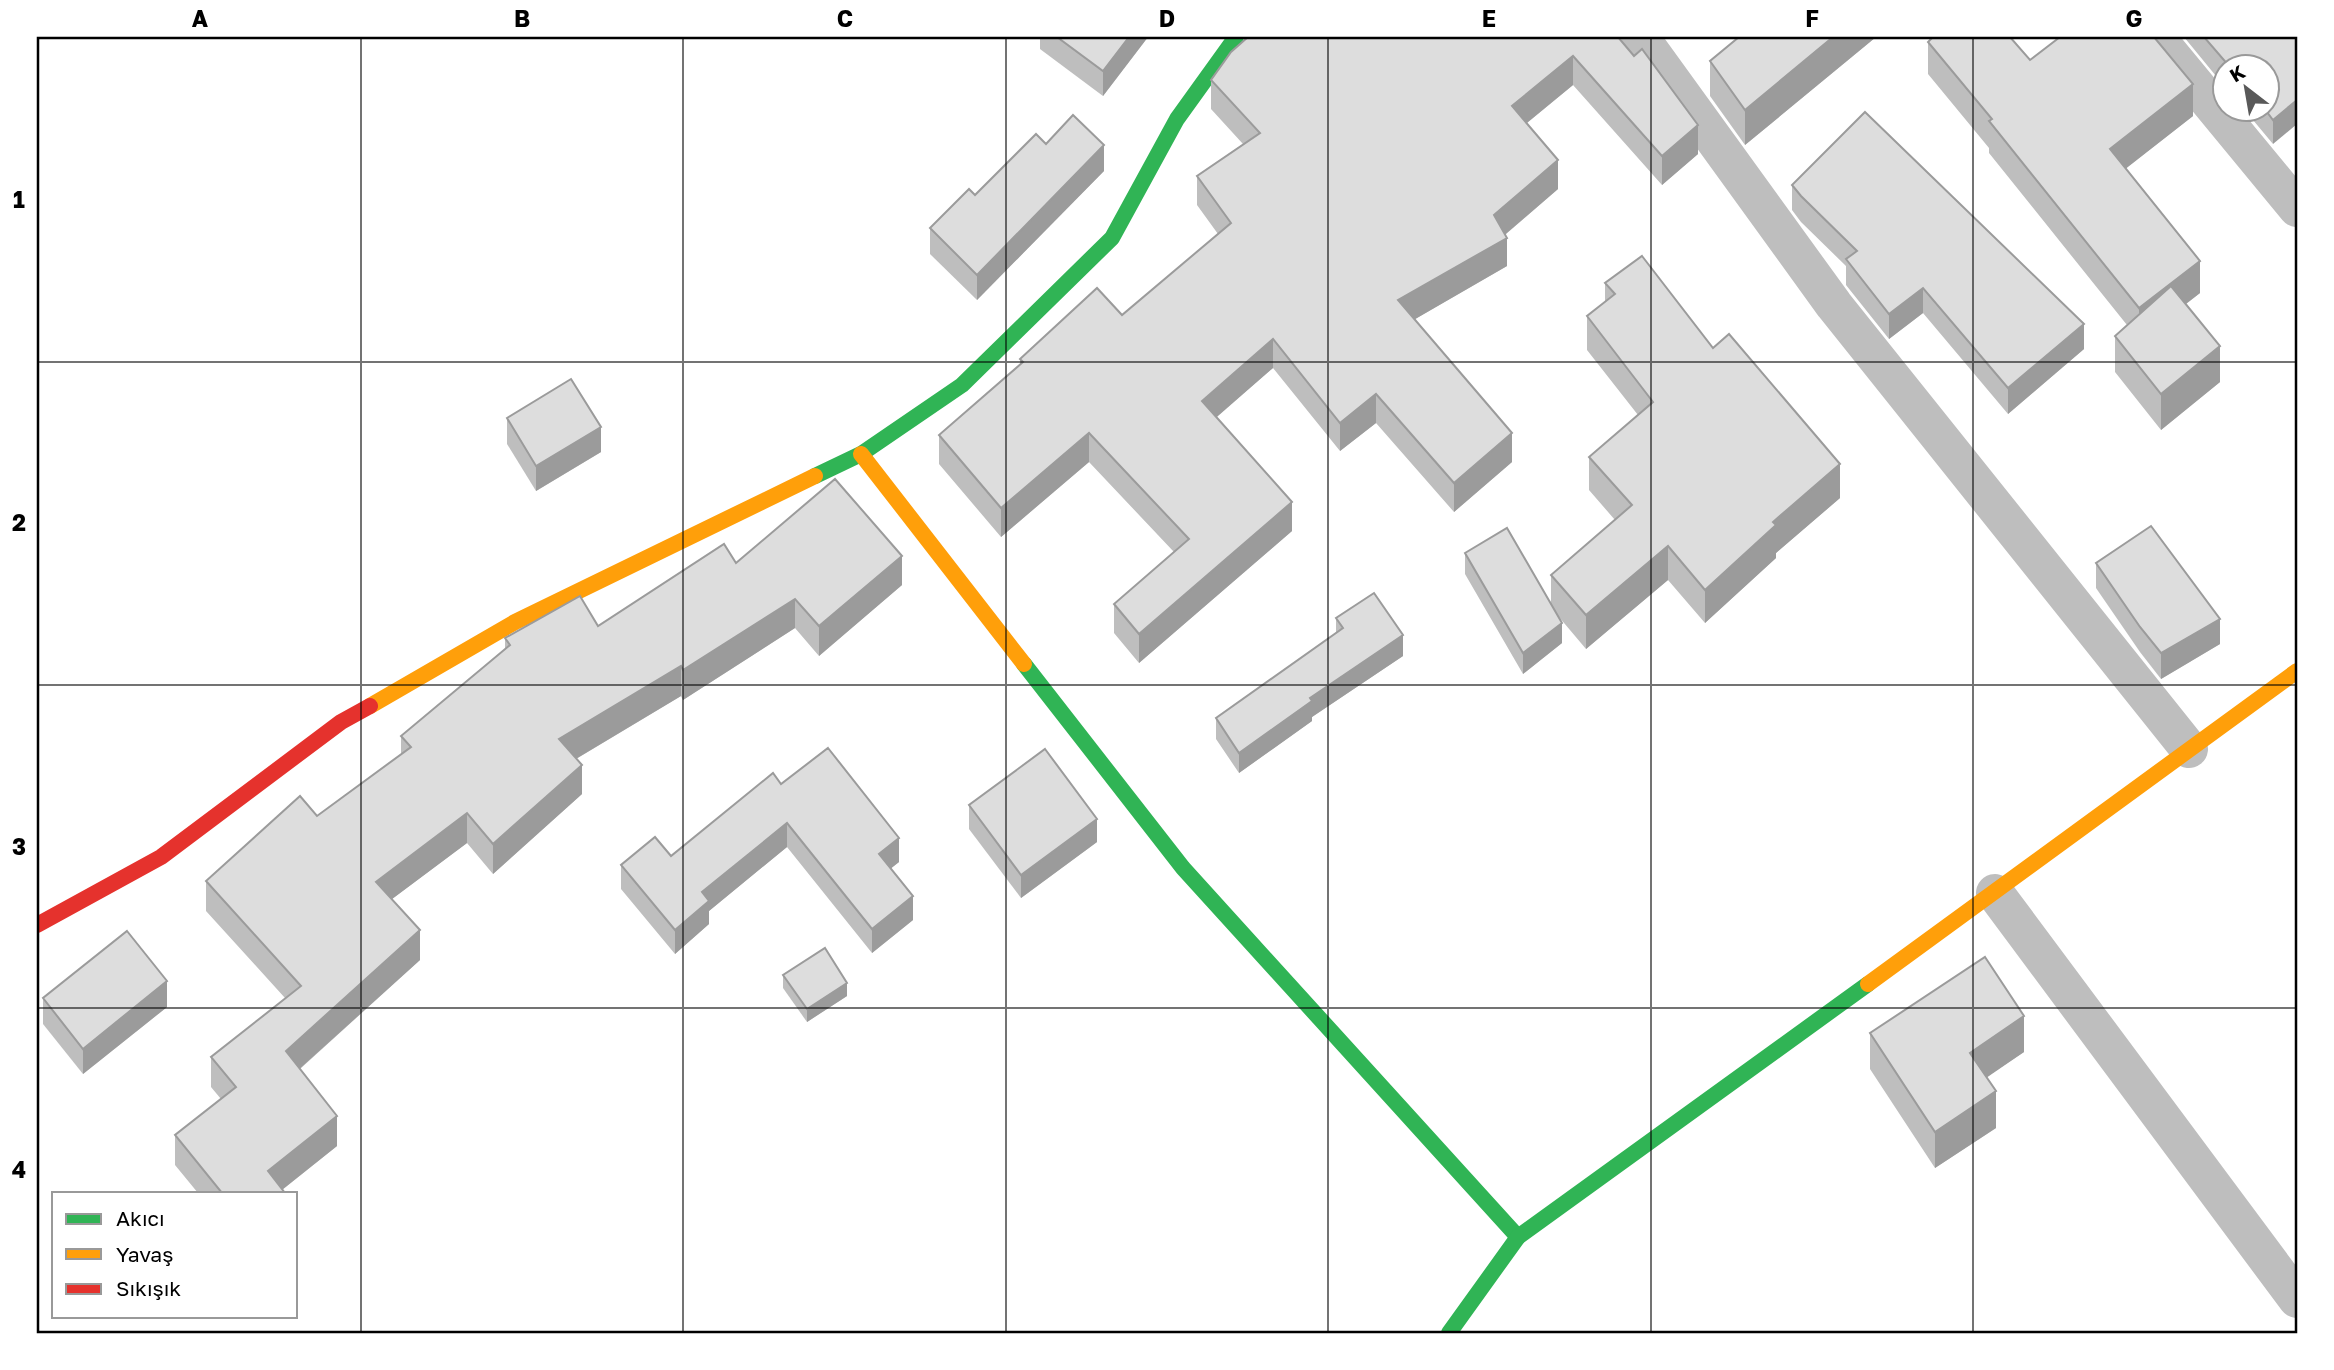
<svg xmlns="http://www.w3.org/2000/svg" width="2334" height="1370" viewBox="0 0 2334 1370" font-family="'Golos Text',sans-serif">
  <rect width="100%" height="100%" fill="#fff"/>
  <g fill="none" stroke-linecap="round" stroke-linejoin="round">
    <!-- street -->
    <g stroke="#bebebe" stroke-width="38">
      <path d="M1640,37L1834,305L2189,749"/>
      <path d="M2156,37L2297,208"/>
      <path d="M1995,893L2297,1299"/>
    </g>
    <!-- fast -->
    <g stroke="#30b455" stroke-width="16">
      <path d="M815,476L861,454L962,385L1112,238L1177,119L1236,37"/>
      <path d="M1024,664L1183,868L1518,1237"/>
      <path d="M1449,1333L1518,1237L1868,984"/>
    </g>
    <!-- slow -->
    <g stroke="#ff9f0a" stroke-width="16">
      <path d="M861,454L1024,664"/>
      <path d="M370,706L515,622L815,476"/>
      <path d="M1868,984L2297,671"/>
    </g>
    <!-- jam -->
    <path stroke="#e5322d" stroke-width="16" d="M37,925L161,857L341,722L370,706"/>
  </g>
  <!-- wall -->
  <g fill="#bebebe">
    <path d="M1040,37H1148L1103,96L1040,49Z"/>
    <path d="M1618,37L1698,154L1662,185L1573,85L1527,123L1558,189L1506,234L1507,266L1415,319L1512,462L1454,512L1376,423L1340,451L1273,368L1216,417L1292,531L1139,663L1114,633V604L1174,552L1089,462L1001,537L939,464V435L1020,365V359L1122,315L1218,234L1197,205V176L1243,144L1211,109V80Z"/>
    <path d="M1876,37L1745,145L1710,96V61Z"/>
    <path d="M2184,37H2297L2273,144L2243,108H2267V66H2225V87Z"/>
    <path d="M1928,42L2030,60L2193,116L2126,168L2200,293L2186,304L2220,382L2161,430L2115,372V336L2127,325L1989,153V148L1928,74Z"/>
    <path d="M1046,144L1104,171L977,300L930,254V228Z"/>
    <path d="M1792,185L2084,349L2008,414L1923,313L1889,339L1846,285V266L1801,222L1792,210Z"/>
    <path d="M1605,283L1713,348L1840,498L1776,553V558L1705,623L1668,580L1586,649L1559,617L1562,643L1523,674L1465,574V553L1551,604V575L1615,520L1589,490V457L1638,415L1587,350V316L1605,302Z"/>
    <path d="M507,418L601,452L536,491L507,444Z"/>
    <path d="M736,563L902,585L819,656L795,628L683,700L681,696L576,759L582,794L493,874L467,843L392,899L420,960L300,1069L337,1146L282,1190L285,1193H198L175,1165V1135L221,1099L211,1087V1057L285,998L206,911V881L317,816L401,755V736L505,649V638L598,626Z"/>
    <path d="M2096,563L2220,644L2161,679L2140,652L2096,588Z"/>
    <path d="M1336,618L1403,656L1312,717V721L1239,773L1216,739V718L1336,633Z"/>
    <path d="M781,784L899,862L891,868L913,920L872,953L787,847L709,911V924L675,954L621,889V865L671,856Z"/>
    <path d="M969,805L1097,842L1021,898L969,829Z"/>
    <path d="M783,975L847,996L807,1022L783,988Z"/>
    <path d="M43,998L167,1007L83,1074L43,1024Z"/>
    <path d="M1870,1033L2024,1052L1986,1077L1996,1128L1935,1168L1870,1069Z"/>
  </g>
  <!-- shaded-wall -->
  <g fill="#9b9b9b">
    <path d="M1129,37H1148L1103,96V71Z"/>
    <path d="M1833,37H1876L1745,145V110Z"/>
    <path d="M1573,56V85L1512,135V106Z"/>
    <path d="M2193,84V116L2110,181V149Z"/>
    <path d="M2297,100V124L2273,144V120Z"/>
    <path d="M1698,125V154L1662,185V156Z"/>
    <path d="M1104,145V171L977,300V275Z"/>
    <path d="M1558,160V189L1494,244V215Z"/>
    <path d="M1507,238V266L1398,329V300Z"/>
    <path d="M2200,261V293L2139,340V308Z"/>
    <path d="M1923,288V313L1889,339V314Z"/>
    <path d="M2084,324V349L2008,414V388Z"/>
    <path d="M1273,339V368L1202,430V401Z"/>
    <path d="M2220,346V382L2161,430V394Z"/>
    <path d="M1376,394V423L1340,451V423Z"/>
    <path d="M601,427V452L536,491V466Z"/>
    <path d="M1089,433V462L1001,537V508Z"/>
    <path d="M1512,433V462L1454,512V483Z"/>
    <path d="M1840,464V498L1776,553V558L1705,623V590L1773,522Z"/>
    <path d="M1292,502V531L1139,663V634Z"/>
    <path d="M1668,546V580L1586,649V615Z"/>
    <path d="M902,556V585L819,656V626Z"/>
    <path d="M795,599V628L683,700V670Z"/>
    <path d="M2220,619V644L2161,679V653Z"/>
    <path d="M1562,623V643L1523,674V653Z"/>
    <path d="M1403,635V656L1312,717V721L1239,773V753L1310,698Z"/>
    <path d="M681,666V696L559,769V739Z"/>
    <path d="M582,765V794L493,874V844Z"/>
    <path d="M467,813V843L376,911V882Z"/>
    <path d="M1097,819V842L1021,898V875Z"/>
    <path d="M787,823V847L709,911V924L675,954V930L702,892Z"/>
    <path d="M899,838V862L879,878V854Z"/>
    <path d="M913,896V920L872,953V929Z"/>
    <path d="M420,930V960L286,1081V1051Z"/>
    <path d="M167,981V1007L83,1074V1049Z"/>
    <path d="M847,983V996L807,1022V1009Z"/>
    <path d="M2024,1016V1052L1970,1089V1053Z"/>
    <path d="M1996,1091V1128L1935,1168V1132Z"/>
    <path d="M337,1116V1146L278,1193L268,1171Z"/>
  </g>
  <!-- building -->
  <g fill="#ddd" stroke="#9b9b9b" stroke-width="2">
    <path d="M1057,37H1129L1103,71Z"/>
    <path d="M1248,37H1618L1634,56L1642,49L1698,125L1662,156L1573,56L1512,106L1558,160L1494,215L1507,238L1398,300L1512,433L1454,483L1376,394L1340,423L1273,339L1202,401L1292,502L1139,634L1114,604L1189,539L1089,433L1001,508L939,435L1023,362L1020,359L1097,288L1122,315L1231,223L1197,176L1260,133L1211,80L1231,52Z"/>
    <path d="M1739,37H1833L1745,110L1710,61Z"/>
    <path d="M1933,37H2010L2030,60L2060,37H2154L2193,84L2110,149L2200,261L2139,308L1989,121L1992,119L1928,42Z"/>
    <path d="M2204,37H2297V100L2273,120L2264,108H2267V66H2229Z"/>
    <path d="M1865,112L2084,324L2008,388L1923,288L1889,314L1846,259L1857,251L1801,196L1792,185Z"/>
    <path d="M1073,115L1104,145L977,275L930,228L969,189L975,195L1036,134L1046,144Z"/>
    <path d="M1642,256L1713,348L1729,334L1840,464L1773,522L1776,525L1705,590L1668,546L1586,615L1551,575L1632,505L1589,457L1653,402L1587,316L1615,294L1605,283Z"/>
    <path d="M2171,286L2220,346L2161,394L2115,336Z"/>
    <path d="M571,379L601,427L536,466L507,418Z"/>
    <path d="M835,479L902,556L819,626L795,599L683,670L681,666L559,739L582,765L493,844L467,813L376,882L420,930L286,1051L337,1116L268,1171L285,1193H222L175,1135L236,1087L211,1057L301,986L206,881L300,796L317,816L411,747L401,736L510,645L505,638L580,596L598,626L724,544L736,563Z"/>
    <path d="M2151,526L2220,619L2161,653L2140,627L2096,563Z"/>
    <path d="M1507,528L1562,623L1523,653L1465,553Z"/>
    <path d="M1374,593L1403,635L1310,698L1312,701L1239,753L1216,718L1343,628L1336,618Z"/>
    <path d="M828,748L899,838L879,854L913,896L872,929L787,823L702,892L709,901L675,930L621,865L655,837L671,856L773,773L781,784Z"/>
    <path d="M1045,749L1097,819L1021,875L969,805Z"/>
    <path d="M127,931L167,981L83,1049L43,998Z"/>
    <path d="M825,948L847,983L807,1009L783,975Z"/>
    <path d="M1985,957L2024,1016L1970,1053L1996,1091L1935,1132L1870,1033Z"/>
  </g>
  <!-- grid -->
  <path fill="none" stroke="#000" stroke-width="2" stroke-opacity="0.55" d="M361,37V1333M683,37V1333M1006,37V1333M1328,37V1333M1651,37V1333M1973,37V1333M37,362H2297M37,685H2297M37,1008H2297"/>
  <!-- border -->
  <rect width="2334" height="1370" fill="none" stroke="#ffffff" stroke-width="77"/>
  <!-- legend -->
  <rect x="52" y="1192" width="245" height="126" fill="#ffffff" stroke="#999999" stroke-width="2"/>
  <rect x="66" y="1214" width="35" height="10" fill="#30b455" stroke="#999999" stroke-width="2"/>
  <text x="116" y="1226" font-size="21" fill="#000000">Akıcı</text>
  <rect x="66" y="1249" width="35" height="10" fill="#ff9f0a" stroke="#999999" stroke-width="2"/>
  <text x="116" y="1262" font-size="21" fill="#000000">Yavaş</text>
  <rect x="66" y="1284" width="35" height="10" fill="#e5322d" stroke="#999999" stroke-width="2"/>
  <text x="116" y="1296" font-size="21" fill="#000000">Sıkışık</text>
  <!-- north arrow -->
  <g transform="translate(2246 88) rotate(329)"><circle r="33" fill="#ffffff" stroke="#999999" stroke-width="2"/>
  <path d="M0-5L12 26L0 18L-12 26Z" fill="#595959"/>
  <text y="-10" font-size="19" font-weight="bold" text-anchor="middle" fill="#000000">K</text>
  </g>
  <rect x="38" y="38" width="2258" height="1294" fill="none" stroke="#000" stroke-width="2.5"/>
  <g font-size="23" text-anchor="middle" font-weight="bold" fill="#000">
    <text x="200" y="27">A</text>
    <text x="522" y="27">B</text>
    <text x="845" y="27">C</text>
    <text x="1167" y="27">D</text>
    <text x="1489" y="27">E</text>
    <text x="1812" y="27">F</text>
    <text x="2134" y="27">G</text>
    <text x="19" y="208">1</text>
    <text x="19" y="531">2</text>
    <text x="19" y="855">3</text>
    <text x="19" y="1178">4</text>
  </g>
</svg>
